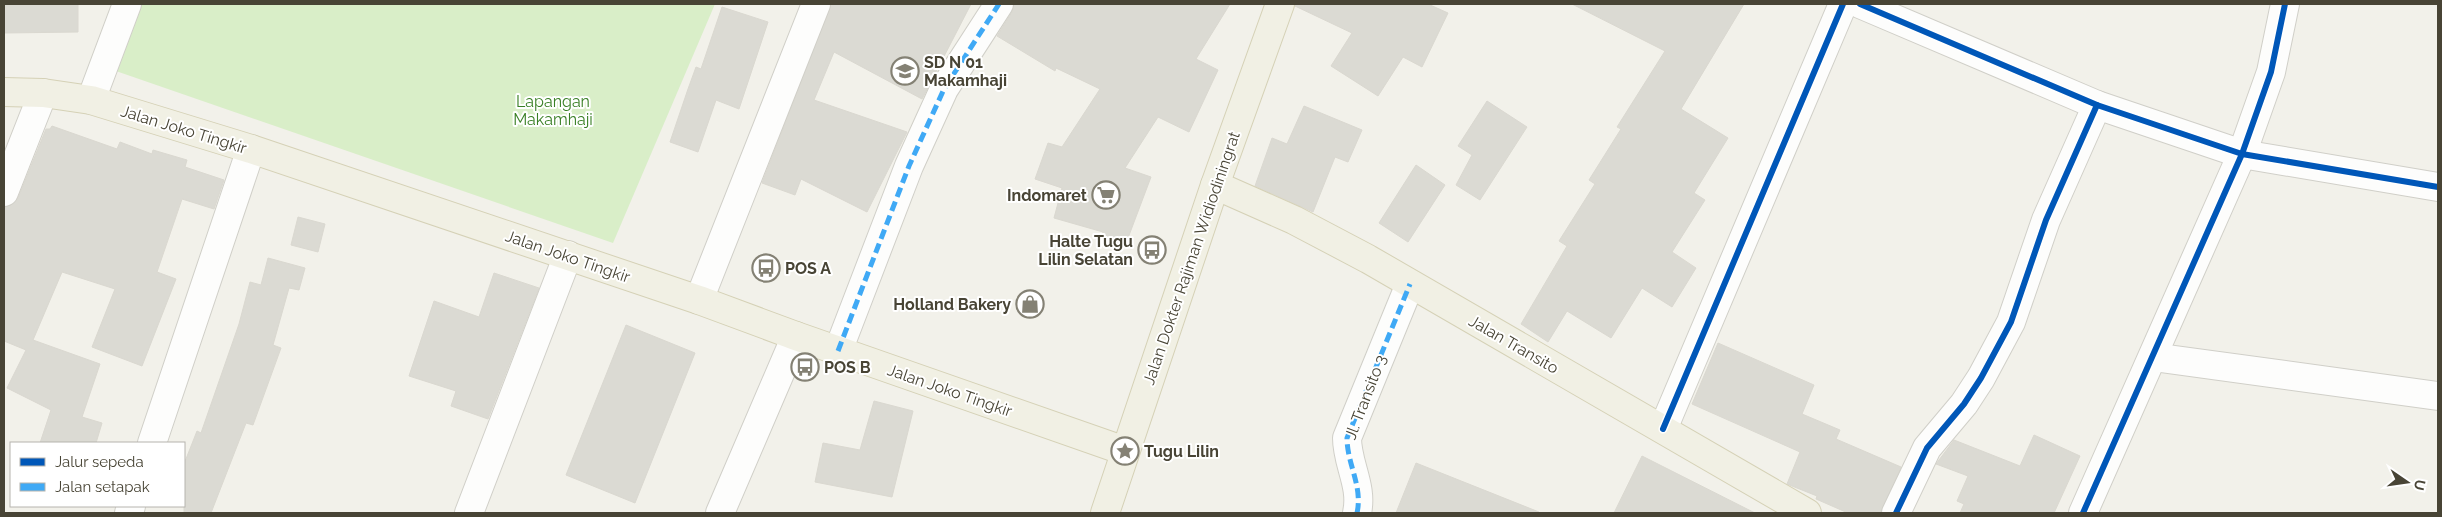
<svg xmlns="http://www.w3.org/2000/svg" width="2442" height="517" viewBox="0 0 2442 517" font-family="Raleway,sans-serif">
  <rect width="100%" height="100%" fill="#f2f1ea"/>
  <!-- green -->
  <path fill="#d9eec8" d="M140,4H715L613,243L113,70Z"/>
  <!-- building -->
  <g fill="#dbdad3" stroke="#dad8d0">
    <path d="M4,4H78V32L4,33Z"/>
    <path d="M831,4H971L922,99L834,52L814,100L907,132L867,212L801,179L795,195L762,183Z"/>
    <path d="M1014,4H1230L1196,59L1218,70L1189,132L1158,117L1125,168L1151,177L1125,246L1102,236L1103,232L1054,218L1062,188L1035,179L1048,143L1062,147L1100,89L1056,68L1055,71L997,36L1012,12Z"/>
    <path d="M1295,4H1428L1448,13L1422,67L1403,57L1378,96L1331,66L1352,33L1295,6Z"/>
    <path d="M1572,4H1744L1681,109L1728,138L1694,193L1705,200L1672,252L1696,268L1672,307L1642,288L1611,338L1567,311L1548,342L1521,324L1567,246L1559,241L1595,184L1589,180L1621,129L1617,127L1665,51Z"/>
    <path d="M722,7L768,22L739,109L716,100L698,152L670,142L688,89L696,67L701,69Z"/>
    <path d="M1487,101L1527,127L1480,200L1456,185L1472,155L1458,146Z"/>
    <path d="M1304,106L1362,130L1348,162L1335,157L1313,212L1255,186L1272,138L1287,144Z"/>
    <path d="M52,126L117,149L120,142L152,154L153,150L187,160L185,167L224,180L214,209L182,199L157,272L176,279L142,366L92,347L115,289L62,272L33,340L100,364L82,417L102,423L96,443H40L51,410L7,388L26,350L4,341V207L13,204L18,198L46,129H50Z"/>
    <path d="M1416,165L1445,185L1408,242L1379,223Z"/>
    <path d="M298,217L325,224L318,252L291,245Z"/>
    <path d="M268,258L305,268L299,290L289,288L273,345L281,348L253,425L246,423L211,513H184V464L197,431L201,433L239,324L250,282L261,285Z"/>
    <path d="M494,273L539,288L488,419L451,406L456,391L409,376L434,301L479,317Z"/>
    <path d="M626,325L695,353L635,503L566,475Z"/>
    <path d="M1718,343L1814,385L1802,414L1840,430L1836,439L1901,467L1881,513H1848L1816,499L1817,496L1787,484L1800,452L1692,404Z"/>
    <path d="M874,401L913,411L892,497L815,482L823,443L860,450Z"/>
    <path d="M2034,435L2080,456L2054,513H1960L1964,504L1957,501L1968,476L1936,464L1954,440L2020,466Z"/>
    <path d="M1642,456L1755,513H1614Z"/>
    <path d="M1416,463L1539,512L1538,513H1396Z"/>
  </g>
  <g fill="none" stroke-linecap="round" stroke-linejoin="round">
    <!-- minor casing -->
    <g stroke="#d0cfc8" stroke-width="30">
      <g id="minor">
        <path d="M1860,4L2097,105L2242,154L2438,187"/>
        <path d="M91,100L127,4"/>
        <path d="M4,192L43,93"/>
        <path d="M699,300L816,4"/>
        <path d="M838,351L909,166L944,89L999,4"/>
        <path d="M2153,357L2438,396"/>
        <path d="M1663,429L1843,4"/>
        <path d="M152,443L251,149"/>
        <path d="M129,513L131,506"/>
        <path d="M469,513L568,255"/>
        <path d="M720,513L796,336"/>
        <path d="M1357,513C1363,486 1347,464 1347,438L1410,284"/>
        <path d="M1896,513L1927,448L1964,404L1981,378L2011,322L2046,220L2097,105"/>
        <path d="M2083,513L2242,154L2271,72L2285,4"/>
      </g>
    </g>
    <!-- major casing -->
    <g stroke="#d5d1b6" stroke-width="30">
      <g id="major">
        <path d="M4,92L43,93L91,100L251,149L699,300L796,336L1125,451"/>
        <path d="M1215,185L1294,220L1368,259L1807,513"/>
        <path d="M1105,513L1215,185L1280,4"/>
      </g>
    </g>
    <!-- minor -->
    <use href="#minor" stroke="#fdfdfc" stroke-width="28"/>
    <!-- major -->
    <use href="#major" stroke="#f1f0e4" stroke-width="28"/>
    <!-- quiet -->
    <g stroke="#3fa9f5" stroke-width="5" stroke-dasharray="10 5" stroke-linecap="butt">
      <path d="M838,351L909,166L944,89L999,4"/>
      <path d="M1357,513C1363,486 1347,464 1347,438L1410,284"/>
    </g>
    <!-- cycleway casing -->
    <g stroke="#fff" stroke-width="9">
      <g id="cycleway">
        <path d="M1860,4L2097,105L2242,154L2438,187"/>
        <path d="M1663,429L1843,4"/>
        <path d="M1896,513L1927,448L1964,404L1981,378L2011,322L2046,220L2097,105"/>
        <path d="M2083,513L2242,154L2271,72L2285,4"/>
      </g>
    </g>
    <!-- cycleway -->
    <use href="#cycleway" stroke="#0057b8" stroke-width="6"/>
  </g>
  <!-- icons -->
  <defs>
    <g id="school-ring" transform="scale(1.4375)"><circle r="9.5" fill="#fff" stroke="#848174" stroke-width="1.5"/><path d="M0-5L7-2L0 1L-7-2ZM-4 1L0 2.5L4 1V4Q0 6-4 4Z" fill="#848174"/></g>
    <g id="supermarket-ring" transform="scale(1.4375)"><circle r="9.5" fill="#fff" stroke="#848174" stroke-width="1.5"/><path d="M-6-5.5h2.5l.6 2H6L4.5 2H-2.5L-4.4-4H-6ZM-1.5 3.2a1.3 1.3 0 1 0 .1 0ZM3 3.2a1.3 1.3 0 1 0 .1 0Z" fill="#848174"/></g>
    <g id="bus-ring" transform="scale(1.4375)"><circle r="9.5" fill="#fff" stroke="#848174" stroke-width="1.5"/><path d="M-5-6H5V4H4V6H2V4H-2V6H-4V4H-5ZM-3.5-4V0h7V-4ZM-3.5 1.2v1.5H-2V1.2ZM2 1.2v1.5H3.5V1.2Z" fill="#848174"/></g>
    <g id="shop-ring" transform="scale(1.4375)"><circle r="9.5" fill="#fff" stroke="#848174" stroke-width="1.5"/><path d="M-5-2.5h2.3a2.7 3.5 0 0 1 5.4 0H5L5.5 6h-11ZM-1.5-2.5h3a1.5 2.3 0 0 0-3 0Z" fill="#848174"/></g>
    <g id="sight-ring" transform="scale(1.4375)"><circle r="9.5" fill="#fff" stroke="#848174" stroke-width="1.5"/><path d="M0-6L1.8-2.2L6-1.7L2.9 1.2L3.7 5.4L0 3.3L-3.7 5.4L-2.9 1.2L-6-1.7L-1.8-2.2Z" fill="#848174"/></g>
  </defs>
  <g fill-rule="evenodd">
    <use href="#school-ring" x="905" y="71"/>
    <use href="#supermarket-ring" x="1106" y="195"/>
    <use href="#bus-ring" x="1152" y="250"/>
    <use href="#bus-ring" x="766" y="268"/>
    <use href="#shop-ring" x="1030" y="304"/>
    <use href="#bus-ring" x="805" y="367"/>
    <use href="#sight-ring" x="1125" y="451"/>
  </g>
  <g text-anchor="middle" stroke-width="4" stroke-linejoin="round" paint-order="stroke">
    <!-- poi labels -->
    <g font-size="16" font-weight="bold" fill="#484435" stroke="#fff" text-anchor="start">
      <text x="924" y="68">SD N 01<tspan x="924" dy="18">Makamhaji</tspan></text>
      <text x="1087" y="201" text-anchor="end">Indomaret</text>
      <text x="1133" y="247" text-anchor="end">Halte Tugu<tspan x="1133" dy="18">Lilin Selatan</tspan></text>
      <text x="785" y="274">POS A</text>
      <text x="1011" y="310" text-anchor="end">Holland Bakery</text>
      <text x="824" y="373">POS B</text>
      <text x="1144" y="457">Tugu Lilin</text>
    </g>
    <!-- park labels -->
    <g font-size="16" fill="#387f24" stroke="#fff">
      <text x="553" y="107">Lapangan<tspan x="553" dy="18">Makamhaji</tspan></text>
    </g>
    <!-- street labels -->
    <g font-size="16" fill="#484435" stroke="#fff">
      <text transform="translate(184 129) rotate(17)" y="6">Jalan Joko Tingkir</text>
      <text transform="translate(568 256) rotate(19)" y="6">Jalan Joko Tingkir</text>
      <text transform="translate(1191 258) rotate(-71)" y="6">Jalan Dokter Rajiman Widiodiningrat</text>
      <text transform="translate(1514 344) rotate(30)" y="6">Jalan Transito</text>
      <text transform="translate(950 390) rotate(19)" y="6">Jalan Joko Tingkir</text>
      <text transform="translate(1365 397) rotate(-69)" y="6">Jl. Transito 3</text>
    </g>
  </g>
  <!-- border -->
  <rect width="2442" height="517" fill="none" stroke="#484435" stroke-width="10"/>
  <!-- legend -->
  <rect x="10" y="442" width="175" height="65" fill="#ffffff" stroke="#b6b4ae"/>
  <rect x="20" y="458" width="25" height="8" fill="#0057b8" stroke="#b6b4ae"/>
  <text x="55" y="467" font-size="15" fill="#484435">Jalur sepeda</text>
  <rect x="20" y="483" width="25" height="8" fill="#3fa9f5" stroke="#b6b4ae"/>
  <text x="55" y="492" font-size="15" fill="#484435">Jalan setapak</text>
  <!-- north arrow -->
  <g transform="translate(2407 482) rotate(103)" stroke="#ffffff" stroke-width="4" paint-order="stroke">
  <path d="M0-4L9 19L0 12L-9 19Z" fill="#484435"/>
  <text y="-8" font-size="14" font-weight="bold" text-anchor="middle" fill="#484435">U</text>
  </g>
</svg>
